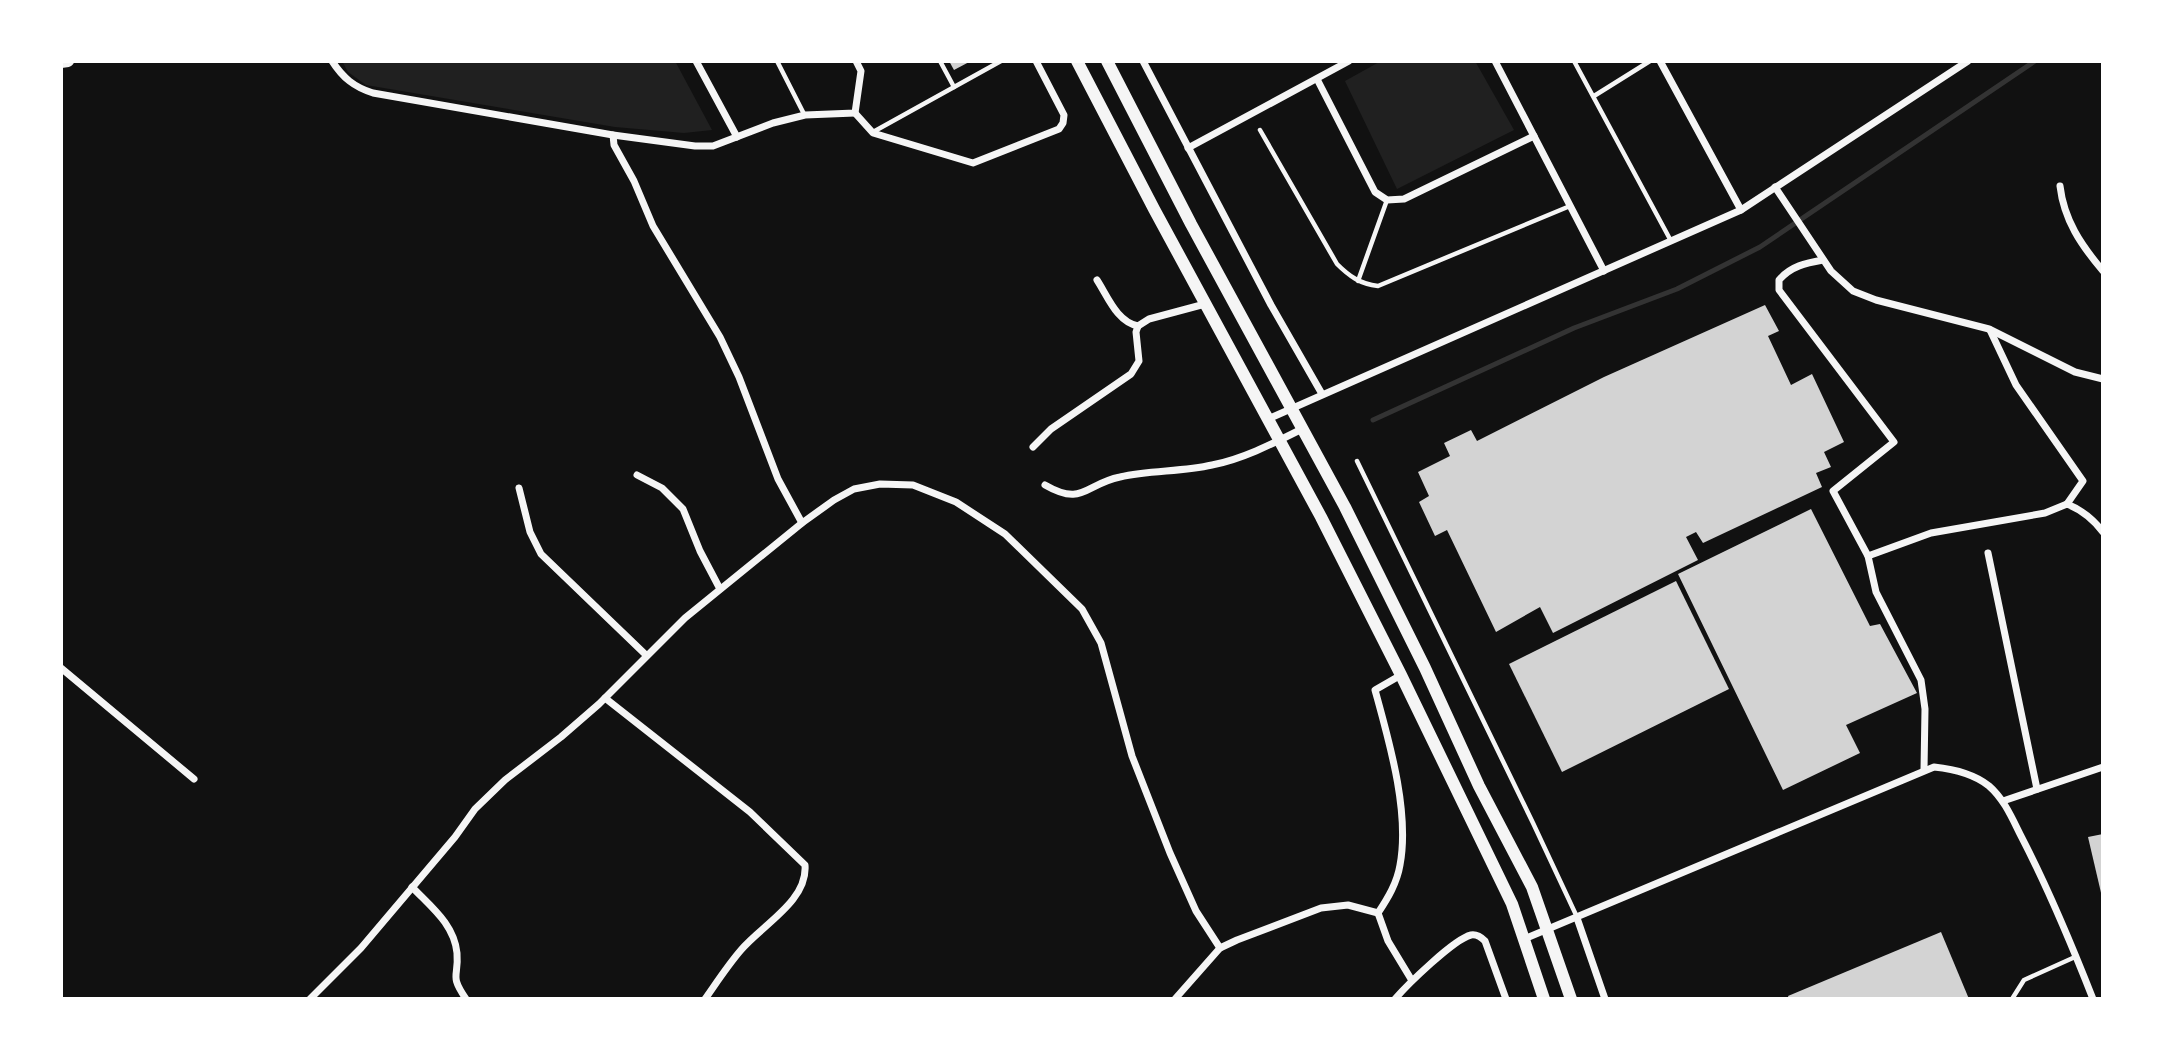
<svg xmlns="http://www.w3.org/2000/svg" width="2164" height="1060" viewBox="0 0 2164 1060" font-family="'Source Serif 4',serif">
  <rect width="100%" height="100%" fill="#111"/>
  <!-- green -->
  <g fill="#202020">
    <path d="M342,61H675L712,130L684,133L615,127L366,85L348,72Z"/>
    <path d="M1381,61H1475L1514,130L1397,189L1345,81Z"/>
  </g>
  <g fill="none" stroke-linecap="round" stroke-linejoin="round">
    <!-- stream -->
    <path stroke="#333" stroke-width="5" d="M1373,420L1574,328L1677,289L1760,247L2035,61"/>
  </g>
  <!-- building -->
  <g fill="#d3d3d3">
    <path d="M949,61H971L954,70Z"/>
    <path d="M1765,305L1779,331L1768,336L1791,385L1812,374L1844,442L1824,452L1831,467L1816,473L1822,487L1703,543L1696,532L1686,537L1698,560L1553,633L1540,607L1496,632L1447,530L1435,536L1419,502L1429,496L1418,472L1450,456L1444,443L1471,430L1477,441L1604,377Z"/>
    <path d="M1811,509L1870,626L1880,624L1917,693L1846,725L1860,753L1783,790L1678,574Z"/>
    <path d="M1676,581L1729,689L1562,772L1509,664Z"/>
    <path d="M2103,834V897H2102L2088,837Z"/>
    <path d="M1941,932L1969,999H1789L1788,996Z"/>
  </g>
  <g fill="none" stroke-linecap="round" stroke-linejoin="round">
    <!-- service -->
    <g stroke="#f5f5f5" stroke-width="4.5">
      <path d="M777,61L804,114"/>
      <path d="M940,61L954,87"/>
      <path d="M1574,61L1671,241"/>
      <path d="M1594,96L1650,61"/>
      <path d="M1260,130L1337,264C1349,276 1360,284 1378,286L1570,206"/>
      <path d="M873,132L1001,61"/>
      <path d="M1358,281L1387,200"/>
      <path d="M1357,461L1533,823L1577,917"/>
      <path d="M2012,999L2024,980L2075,957"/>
    </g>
    <!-- minor -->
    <g stroke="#f5f5f5" stroke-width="7">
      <path d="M332,61C343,78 354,87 373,93L613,135L695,146H713L773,123L805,115L855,113L861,71L856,61"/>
      <path d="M696,61L737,137"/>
      <path d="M1143,61L1271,305L1322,394"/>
      <path d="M1495,61L1604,271"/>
      <path d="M1660,61L1741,210"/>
      <path d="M1317,79L1375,192L1387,200L1404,199L1534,136"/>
      <path d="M855,113L873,133L973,163L1059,129L1063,123L1064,115L1036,61"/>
      <path d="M613,135L614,145L634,181L653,226L720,337L739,377L778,479L802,523"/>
      <path d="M1188,148L1349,61"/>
      <path d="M2060,186C2064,220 2081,245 2103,271"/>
      <path d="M1775,187L1831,271L1853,291L1876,300L1989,329L2075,372L2103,379"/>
      <path d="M1823,260C1806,263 1791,266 1779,280V290L1894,442L1833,491L1868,556L1876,592L1921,680L1925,709L1924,770"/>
      <path d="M1097,280C1108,297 1117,322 1138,326"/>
      <path d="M1990,330L2016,385L2083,481L2067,504"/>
      <path d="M1268,419L1741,210L1968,61"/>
      <path d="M1033,447L1051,429L1131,374L1139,361L1136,332L1138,326L1149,319L1205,304"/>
      <path d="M637,475L662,488L683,509L700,551L720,589"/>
      <path d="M1045,485C1083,507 1085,484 1120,477C1150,470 1182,472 1212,465C1243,459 1274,443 1302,429"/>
      <path d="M519,488L530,532L541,554L646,655"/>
      <path d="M1988,553L2037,789"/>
      <path d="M1868,556L1931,533L2045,513L2067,504C2082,510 2093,519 2103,532"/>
      <path d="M61,668L194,779"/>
      <path d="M605,698L750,812L805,865C808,901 762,925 741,950C728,965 717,982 705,999"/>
      <path d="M2003,801L2103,767"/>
      <path d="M412,887C431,907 454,924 457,953C459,978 449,974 466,999"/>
      <path d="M1378,913C1388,898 1397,883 1400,865C1410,812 1389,741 1375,690L1401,675"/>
      <path d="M1378,913L1388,941L1411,979"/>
      <path d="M1577,918L1605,999"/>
      <path d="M1524,939L1934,767C1953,769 1973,773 1989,786C2004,799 2012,818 2021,836C2048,888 2071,943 2093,999"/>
      <path d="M310,999L361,948L455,837L475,809L505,780L561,737L599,704L685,618L802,523L834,500L854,489L880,484L913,485L956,502L1005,534L1082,609L1101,643L1132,756L1170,853L1196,911L1220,948"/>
      <path d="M1175,999L1220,948L1237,940L1321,908L1348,905L1378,913"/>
      <path d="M1395,999C1407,985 1454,939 1471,935C1477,934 1481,937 1485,941L1506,999"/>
    </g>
    <!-- tertiary -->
    <g stroke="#f5f5f5" stroke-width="12">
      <path d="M1077,61L1154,209L1321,517L1401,675L1512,904L1544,999"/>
      <path d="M1107,61L1191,224L1345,507L1425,668L1479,786L1532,887L1571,999"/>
      <path d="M61,62L68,61"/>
    </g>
  </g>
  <!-- border -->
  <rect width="2164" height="1060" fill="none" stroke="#ffffff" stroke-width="126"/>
</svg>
